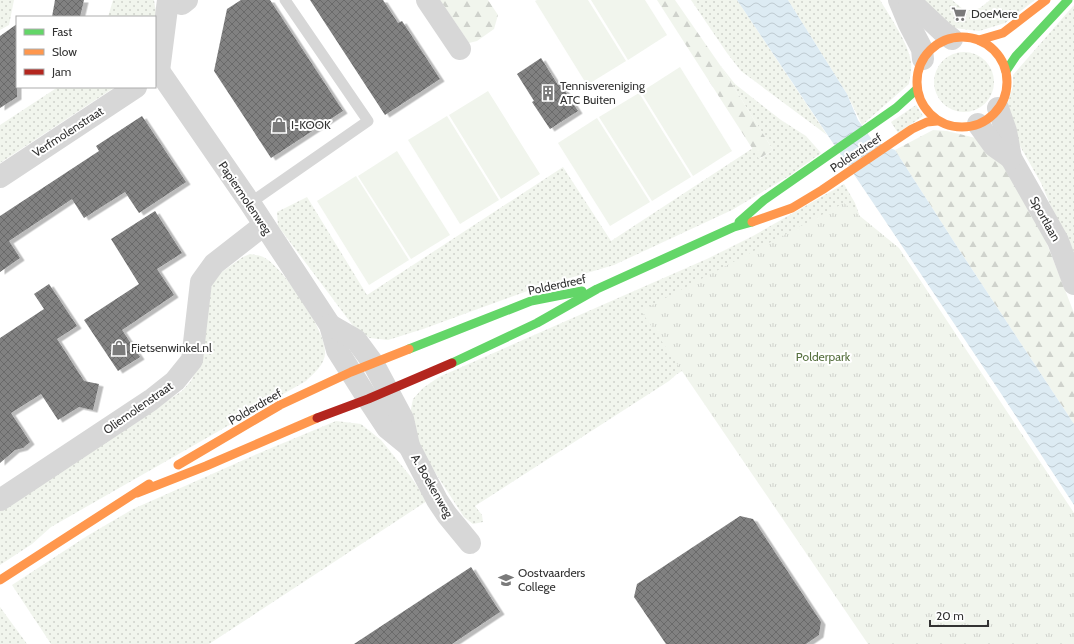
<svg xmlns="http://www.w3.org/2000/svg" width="1074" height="644" viewBox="0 0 1074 644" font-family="Cabin,sans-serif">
  <defs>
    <pattern id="grass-dots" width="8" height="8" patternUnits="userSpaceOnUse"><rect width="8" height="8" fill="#f1f5ed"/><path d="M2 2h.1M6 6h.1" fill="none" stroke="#cfd2cc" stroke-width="1.8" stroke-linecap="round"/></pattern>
    <pattern id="forest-firs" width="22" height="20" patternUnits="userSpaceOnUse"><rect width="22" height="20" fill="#f1f5ed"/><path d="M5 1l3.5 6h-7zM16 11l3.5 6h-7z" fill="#cfd2cc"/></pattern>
    <pattern id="park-tufts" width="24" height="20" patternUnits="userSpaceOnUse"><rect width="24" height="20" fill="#f1f5ed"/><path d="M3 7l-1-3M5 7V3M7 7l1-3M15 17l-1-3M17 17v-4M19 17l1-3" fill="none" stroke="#cfd2cc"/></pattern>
    <pattern id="water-waves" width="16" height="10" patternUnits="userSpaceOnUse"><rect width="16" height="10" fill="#ddebf3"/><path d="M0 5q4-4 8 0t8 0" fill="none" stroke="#becad1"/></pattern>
    <pattern id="building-cross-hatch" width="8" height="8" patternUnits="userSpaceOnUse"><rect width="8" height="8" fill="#818181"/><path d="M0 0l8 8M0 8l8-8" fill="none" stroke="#6a6a6a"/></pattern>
    <filter id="shadow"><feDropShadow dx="4.5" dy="2.5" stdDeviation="0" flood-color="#0004"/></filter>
  </defs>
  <rect width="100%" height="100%" fill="#fff"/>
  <!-- grass -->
  <g fill="url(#grass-dots)">
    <path d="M0,0H14L9,25L0,30Z"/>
    <path d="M113,0H154L157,19L155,17H108Z"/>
    <path d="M691,0H737L827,135L741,71L727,53Z"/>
    <path d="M788,0H880C889,15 909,44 911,62C912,69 910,77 909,84L862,125L847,94Z"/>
    <path d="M920,0H952L964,10H972L980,8L990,0H1035L1005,23L979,31L946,27Z"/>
    <path d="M1074,5V260L1041,183L1012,132L1005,112L1013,86V75Z"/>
    <circle cx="964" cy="82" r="30"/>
    <path d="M720,65L735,84L781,120L806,136L821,153L789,176L732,210L614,265L533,289L423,329L388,340L370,338L357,331L278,226L277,212L307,197L367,295L563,167L611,241L753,148L760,159L773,150Z"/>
    <path d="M58,87H115L0,163V125Z"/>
    <path d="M916,105L923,116L898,133L891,122Z"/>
    <path d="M844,184L855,203L861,220L709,356L677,374L669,381L475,506L482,515L483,522L473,524L464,517L418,446L410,414L413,399L423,388L439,377L709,258L753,236Z"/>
    <path d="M250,254C254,255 261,255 265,258C284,269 325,329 325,351C326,364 314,373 306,381L51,527L32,544L0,565V510L182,391L191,381L198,366L204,304L216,276L243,257Z"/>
    <path d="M336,421L361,424L381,440L411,477L427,501L209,644H51L12,585L87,536L133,509L257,454Z"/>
    <path d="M0,607L27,644H0Z"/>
  </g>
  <!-- forest -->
  <g fill="url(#forest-firs)">
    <path d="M440,0H488L498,15L494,29L477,41L469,43Z"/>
    <path d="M657,0H675L720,65L773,150L759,159Z"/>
    <path d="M933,130L947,131L980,139L1012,174L1040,226L1074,313V424L958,248L895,150Z"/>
  </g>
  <!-- park -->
  <path fill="url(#park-tufts)" d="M844,203L899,248L1074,513V644H868L641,311Z"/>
  <!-- pitch -->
  <g fill="#f1f5ed">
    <path d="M537,0H588L626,61L587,85L535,1Z"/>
    <path d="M591,0H645L667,35L628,60Z"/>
    <path d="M680,67L732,151L693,176L641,92Z"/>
    <path d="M488,91L540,174L501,199L449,115Z"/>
    <path d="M639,93L691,177L652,201L599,117Z"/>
    <path d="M447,116L499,200L460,224L408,140Z"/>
    <path d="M597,118L650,202L610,226L558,143Z"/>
    <path d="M397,151L450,235L411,259L358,176Z"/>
    <path d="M356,176L409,260L369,285L317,201Z"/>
  </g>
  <!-- water -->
  <path fill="url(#water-waves)" d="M737,0H788L847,94L858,120L873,141L895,150L958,248L1074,424V505L1002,395Z"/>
  <!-- building -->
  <g fill="url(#building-cross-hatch)" filter="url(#shadow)">
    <path d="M55,0H84L80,17H52Z"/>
    <path d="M241,0H270L343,111L271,158L214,71L227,9Z"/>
    <path d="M310,0H383L398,23L402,21L440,79L385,115Z"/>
    <path d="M17,24V97L0,108V36Z"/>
    <path d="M541,58L558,85L560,83L578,111L550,129L532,102L534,101L517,74Z"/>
    <path d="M142,116L186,182L139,213L125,192L84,218L72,199L9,241L20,258L0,272V216L99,151L96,146Z"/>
    <path d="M155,211L182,253L157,269L174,295L122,330L140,357L118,371L84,320L139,284L111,239Z"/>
    <path d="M49,284L77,326L57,339L84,381L99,384L93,410L79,407L58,420L41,394L11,413L30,442L23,448L15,450L0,463V338L44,309L34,294Z"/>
    <path d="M740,516L753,519L821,622L819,635L806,644H666L634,597L637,584Z"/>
    <path d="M471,567L500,612L452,644H354Z"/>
  </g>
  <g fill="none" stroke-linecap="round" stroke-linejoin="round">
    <!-- lane -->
    <path stroke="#d7d7d7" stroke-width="11" d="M250,203L368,121L285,0"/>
    <!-- street -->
    <g stroke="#d7d7d7" stroke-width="22">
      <path d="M427,0L460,49"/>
      <path d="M899,0L909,24L922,49L923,59"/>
      <path d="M909,0L943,32L952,39"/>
      <path d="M169,1L182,4L187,0"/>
      <path d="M159,71L250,203L330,325L337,350L368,399L387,428L409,446"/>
      <path d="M159,71L168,0"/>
      <path d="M998,108L1006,131L1011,158L1058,241L1074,284"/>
      <path d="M978,124L994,146L1011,158"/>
      <path d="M0,177L136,87"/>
      <path d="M330,325L356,340L373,363L403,419L409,446L437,500L447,515L470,543"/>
      <path d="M0,500L151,400L175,381L192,360L201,282L214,264L264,225"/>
    </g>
    <!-- fast -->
    <g stroke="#63d668" stroke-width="9">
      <path d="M1006,71L1016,56L1068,0"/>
      <path d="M739,222L764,200L896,108L917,89"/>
      <path d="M409,349L531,301L582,291"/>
      <path d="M452,363L537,323L597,289L734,227L752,222"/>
    </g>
    <!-- slow -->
    <g stroke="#ff974d" stroke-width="9">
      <circle cx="962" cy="82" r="45"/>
      <path d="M979,40L1003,33L1046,0"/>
      <path d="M752,222L792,208L822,190L912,129L927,122L937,121"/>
      <path d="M178,465L280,405L351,372L409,349"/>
      <path d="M137,493L206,466L317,418"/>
      <path d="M0,580L149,484"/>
    </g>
    <!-- jam -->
    <path stroke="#b3261e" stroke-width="9" d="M317,418L368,399L452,363"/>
  </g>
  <!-- icons -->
  <defs>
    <g id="supermarket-bare" transform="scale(1.2)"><path d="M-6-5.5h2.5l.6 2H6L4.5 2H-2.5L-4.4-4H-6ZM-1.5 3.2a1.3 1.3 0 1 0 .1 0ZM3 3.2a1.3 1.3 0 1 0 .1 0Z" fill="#7a7a7a" stroke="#fff" stroke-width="2.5" paint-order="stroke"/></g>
    <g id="building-bare" transform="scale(1.2)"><path d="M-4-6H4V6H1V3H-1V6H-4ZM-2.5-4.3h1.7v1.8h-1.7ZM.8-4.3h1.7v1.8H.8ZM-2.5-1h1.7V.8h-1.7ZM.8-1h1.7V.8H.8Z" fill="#7a7a7a" stroke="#fff" stroke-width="2.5" paint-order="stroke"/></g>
    <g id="shop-bare" transform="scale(1.2)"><path d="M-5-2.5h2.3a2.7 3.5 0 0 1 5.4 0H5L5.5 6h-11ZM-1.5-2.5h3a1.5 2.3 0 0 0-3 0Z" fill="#7a7a7a" stroke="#fff" stroke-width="2.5" paint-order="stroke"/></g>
    <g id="school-bare" transform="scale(1.2)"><path d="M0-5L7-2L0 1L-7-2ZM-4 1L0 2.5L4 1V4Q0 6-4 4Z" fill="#7a7a7a" stroke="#fff" stroke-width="2.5" paint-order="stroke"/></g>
  </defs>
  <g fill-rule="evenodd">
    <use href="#supermarket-bare" x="959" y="14"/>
    <use href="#building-bare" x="548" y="93"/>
    <use href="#shop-bare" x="279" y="125"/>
    <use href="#shop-bare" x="119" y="348"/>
    <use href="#school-bare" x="506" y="580"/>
  </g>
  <g text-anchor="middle" stroke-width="4" stroke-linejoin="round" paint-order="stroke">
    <!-- poi labels -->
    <g font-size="12" fill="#333" stroke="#fff" text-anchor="start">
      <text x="971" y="18">DoeMere</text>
      <text x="560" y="90">Tennisvereniging<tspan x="560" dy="14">ATC Buiten</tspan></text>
      <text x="291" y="129">I-KOOK</text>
      <text x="131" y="352">Fietsenwinkel.nl</text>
      <text x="518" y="577">Oostvaarders<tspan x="518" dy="14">College</tspan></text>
    </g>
    <!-- street labels -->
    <g font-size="12" fill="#333" stroke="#fff">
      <text transform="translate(68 132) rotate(-33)" y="4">Verfmolenstraat</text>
      <text transform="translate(856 153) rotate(-34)" y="4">Polderdreef</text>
      <text transform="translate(245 198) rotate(56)" y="4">Papiermolenweg</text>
      <text transform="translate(1045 219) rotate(61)" y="4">Sportlaan</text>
      <text transform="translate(557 285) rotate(-12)" y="4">Polderdreef</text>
      <text transform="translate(255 407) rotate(-30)" y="4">Polderdreef</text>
      <text transform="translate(138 408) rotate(-35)" y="4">Oliemolenstraat</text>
      <text transform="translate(432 486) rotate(60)" y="4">A. Boekenweg</text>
    </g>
    <!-- park labels -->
    <g font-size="12" fill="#56703f" stroke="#fff">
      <text x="823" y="361">Polderpark</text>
    </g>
  </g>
  <!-- legend -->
  <rect x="16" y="16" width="140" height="72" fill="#ffffff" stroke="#adadad"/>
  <rect x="24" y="29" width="20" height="6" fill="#63d668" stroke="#adadad"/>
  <text x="52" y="36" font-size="12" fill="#333333">Fast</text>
  <rect x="24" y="49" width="20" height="6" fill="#ff974d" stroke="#adadad"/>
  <text x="52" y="56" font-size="12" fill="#333333">Slow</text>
  <rect x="24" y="69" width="20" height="6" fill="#b3261e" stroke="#adadad"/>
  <text x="52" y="76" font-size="12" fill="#333333">Jam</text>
  <!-- scale -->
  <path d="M930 620v6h58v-6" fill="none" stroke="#333333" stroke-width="2"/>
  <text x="936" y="620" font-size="12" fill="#333333" stroke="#ffffff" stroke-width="3" paint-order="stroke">20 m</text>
</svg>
